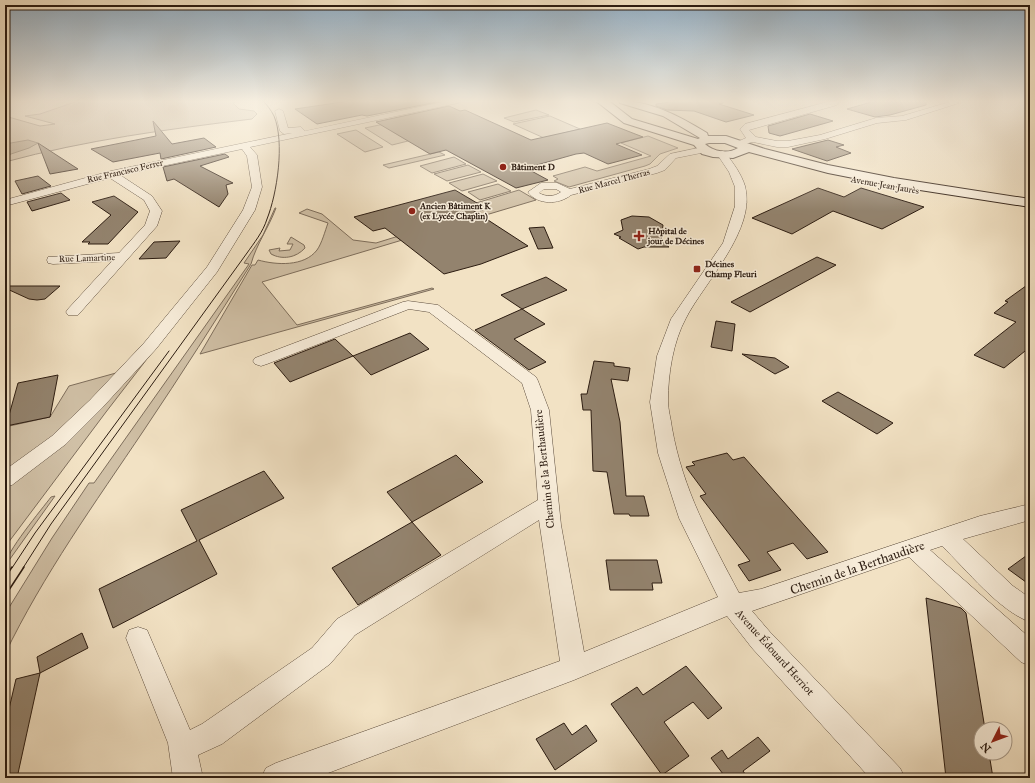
<svg xmlns="http://www.w3.org/2000/svg" width="1035" height="783" viewBox="0 0 1035 783" font-family="'IM FELL Great Primer',serif">
  <rect width="100%" height="100%" fill="#f2e2c4"/>
  <filter id="stains"><feTurbulence type="fractalNoise" baseFrequency=".005" numOctaves="4"/><feColorMatrix values="0 0 0 0 .2 0 0 0 0 .09 0 0 0 0 .02 0 0 0 .5 -.17"/></filter>
  <radialGradient id="worn" r=".72"><stop offset=".6" stop-color="#630" stop-opacity="0"/><stop offset="1" stop-color="#630" stop-opacity=".3"/></radialGradient>
  <!-- green -->
  <g fill="#d0c0a6" stroke="#7e6e5c">
    <path d="M78,101H237L233,103L239,109L254,111L257,114L252,119C169,129 86,140 5,162V116L40,126L55,124L25,116L40,114Z"/>
    <path d="M536,110L549,115L514,122L504,118Z"/>
    <path d="M446,111L392,131L416,139L392,145L365,128Z"/>
    <path d="M550,116L580,129L544,138L513,124Z"/>
    <path d="M356,130L383,147L365,152L337,134Z"/>
    <path d="M648,136L678,148L660,154L650,164L645,166L569,187L554,181L558,179L553,176L585,167L597,171L651,156L621,143Z"/>
    <path d="M439,152L445,155L389,168L383,165Z"/>
    <path d="M454,157L466,164L432,173L420,166Z"/>
    <path d="M468,165L481,172L447,181L434,174Z"/>
    <path d="M483,174L497,181L462,191L449,183Z"/>
    <path d="M498,184L511,191L480,200L468,192Z"/>
    <path d="M519,190L536,200L262,282L297,325L432,288L434,289L200,354L252,265H255L258,260C276,265 304,267 317,250C322,243 325,231 328,223L299,213L307,209L322,214L353,240L376,243L483,210L479,207L481,206L476,203Z"/>
    <path d="M275,208H276C269,227 256,245 251,264C216,320 181,375 144,430C95,503 43,575 5,654V614L52,538L89,483H94L249,264L244,263L263,235Z"/>
    <path d="M291,237L304,245L305,248C296,258 282,260 271,254L269,250L280,248L279,251L290,250L293,244H287Z"/>
    <path d="M225,258L106,412L5,547V427L50,417L69,386L116,373Z"/>
    <path d="M55,496L5,566C5,553 42,509 51,497Z"/>
  </g>
  <!-- water -->
  <path fill="#af9f87" stroke="#7b6b58" d="M28,140L38,143L29,148L5,156V144Z"/>
  <!-- building -->
  <g fill="#93836e" stroke="#2c1c11">
    <path d="M349,101H436L437,102L367,116L362,115L317,124L295,109Z"/>
    <path d="M676,101H723V103L719,104L754,115L726,122L694,111L667,110L656,106V104Z"/>
    <path d="M875,101H926V105L890,115L875,117L847,109Z"/>
    <path d="M449,106L460,111L465,110L531,140L607,123L643,137L616,144L642,155L608,164L584,153L576,154L526,168L548,180L516,188L446,150L430,154L376,122Z"/>
    <path d="M810,114L833,121L780,136L769,133L768,126Z"/>
    <path d="M153,121L172,144L204,138L216,147L161,159L160,153L113,162L91,149L156,136Z"/>
    <path d="M828,140L844,145L836,147L851,153L827,161L792,149Z"/>
    <path d="M38,143L78,169L50,174Z"/>
    <path d="M225,154L229,157L200,166L233,183L226,185L228,194L219,207L174,179L167,181L163,167Z"/>
    <path d="M38,176L51,186L22,194L15,181Z"/>
    <path d="M818,188L844,197L861,188L924,207L882,229L833,211L792,234L752,218Z"/>
    <path d="M455,190L482,206L471,209L528,246L481,264L444,274L385,228L373,231L354,217Z"/>
    <path d="M61,193L70,200L32,211L27,202Z"/>
    <path d="M114,196L138,212L108,244H88L90,242H82L111,215L92,202Z"/>
    <path d="M632,216L649,217L663,225L661,241L669,247H644L638,249L619,238L621,237L614,234L623,230L621,220Z"/>
    <path d="M544,227L553,248L538,249L529,228Z"/>
    <path d="M180,241L166,258L139,259L154,242Z"/>
    <path d="M817,257L836,265L750,312L731,302Z"/>
    <path d="M546,277L567,290L522,309L501,295Z"/>
    <path d="M1030,283V347L1004,368L974,355L1016,322L994,313L1008,302L1005,301Z"/>
    <path d="M5,286H60L45,299L37,300L29,299L5,288Z"/>
    <path d="M522,309L545,324L514,339L546,362L529,370L475,330Z"/>
    <path d="M716,321L735,324L732,351L711,347Z"/>
    <path d="M410,333L429,349L371,375L353,356Z"/>
    <path d="M335,339L353,356L290,382L274,363Z"/>
    <path d="M742,354L775,358L789,367L775,374Z"/>
    <path d="M594,361L614,363V366L630,368L628,381L611,379L620,422L626,496H644L649,516H630L629,514H614L607,472L593,471L591,410H583L581,394H587Z"/>
    <path d="M58,375L50,417L6,426L18,383Z"/>
    <path d="M838,392L893,423L877,434L822,401Z"/>
    <path d="M727,453L733,460L744,457L828,552L807,559L793,543L767,552L781,570L749,581L738,565L750,561L700,496L706,494L686,467L695,465L692,462Z"/>
    <path d="M456,455L483,482L412,522L387,492Z"/>
    <path d="M264,471L284,498L199,540L217,574L113,628L99,589L197,541L181,510Z"/>
    <path d="M412,522L441,555L358,605L332,568Z"/>
    <path d="M1030,553V585L1008,569Z"/>
    <path d="M606,560H657L662,583H652L653,590H610Z"/>
    <path d="M926,598L961,608L966,613L985,729H981V753H989L993,778H946Z"/>
    <path d="M82,633L88,648L40,673L37,657Z"/>
    <path d="M686,666L722,708L708,719L693,702L664,722L689,756L662,775L611,704L637,687L643,695Z"/>
    <path d="M40,673L17,778H5V726L16,679Z"/>
    <path d="M564,723L572,735L586,725L597,741L555,770L536,739Z"/>
    <path d="M758,737L770,751L743,771L748,778H726L711,758L722,750L728,759Z"/>
  </g>
  <g fill="none" stroke-linecap="round" stroke-linejoin="round">
    <!-- street casing -->
    <g stroke="#5e4e3e" stroke-width="1">
      <g id="street">
        <path d="M447,101H462L458,103L250,147L257,155L262,187L255,210L217,272L156,349L102,408L66,444L12,485L5,487V470L52,436L90,400L144,343L207,267L243,210L252,187L247,156L242,149L120,175L152,196L162,211L157,226L78,315H68L66,312L68,309L112,261L53,264L48,263L47,260L48,257L119,253L145,225L150,211L144,200L110,178L5,206V200L111,171L292,133L284,134L280,131L275,111L279,109L283,111L288,128L301,127L305,131Z"/>
        <path d="M831,101H839L837,105L749,130L756,137L777,141H788L820,135L876,118L902,116L953,101L959,103L906,120L877,123L825,139L788,147H777L753,142L744,144L739,141L746,138L740,129L745,124Z"/>
        <path d="M703,147L708,150L706,152L676,158L665,170L657,173L571,195C559,205 537,205 528,192L541,183H557L570,189L649,169L657,166L670,154ZM544,189H556L561,192C554,197 546,197 539,193Z"/>
        <path d="M722,151L725,152C733,163 741,173 745,186C757,229 704,283 686,318C673,342 668,374 668,401C668,410 671,419 672,428C683,490 710,538 739,593L761,589L980,516L1030,504V520L963,539L1013,586L1030,598V622C998,610 967,570 942,546L930,550L1030,638V666L1021,662L909,557L752,611L770,632L900,768L905,778H870L752,648L727,616L574,680L315,778H261L266,768L276,763L560,661L539,520L355,635L330,664L222,744L198,755L203,778H173L168,743L126,638L129,630L138,627L147,630L190,730L202,724L312,648L337,619L538,500L531,410L522,383L429,312L409,309L267,364L261,366L255,364L253,361L255,358L403,302L408,301L438,305L536,377L538,381L549,410L561,525L584,652L718,597L679,518L658,453L650,402L657,356L671,319L723,243L735,206V187L729,172L717,154Z"/>
      </g>
    </g>
    <!-- secondary casing -->
    <g stroke="#2c1c11" stroke-width="2">
      <path id="secondary" d="M596,101H609L632,119L698,139L700,138L663,116L620,103L619,101C652,101 679,116 707,133L708,136H726L765,149L828,165L894,178L1030,199V207L894,186L828,173L749,152L733,158L713,157L702,154L694,145L624,123ZM709,143H725L738,148C728,154 714,152 705,144Z"/>
    </g>
    <!-- street -->
    <use href="#street" fill="#f7ecd9" fill-rule="evenodd"/>
    <!-- secondary -->
    <use href="#secondary" fill="#f7ecd9" fill-rule="evenodd"/>
    <!-- tram-far1 -->
    <g stroke="#2c1c11" stroke-width="1">
      <path d="M12,568L35,533L169,351"/>
      <path d="M23,568L51,524L247,253C254,243 263,232 267,219C277,194 285,142 274,116C271,110 267,105 263,101"/>
    </g>
    <!-- tram -->
    <g stroke="#2c1c11" stroke-width="1.5">
      <path d="M5,578L12,567"/>
      <path d="M5,596L24,567"/>
    </g>
  </g>
  <!-- sky -->
  <linearGradient id="sky" x2="0" y2="1"><stop stop-color="#91acc1"/><stop offset="0.48" stop-color="#f9f2e4"/><stop offset="1" stop-color="#f9f2e4" stop-opacity="0"/></linearGradient>
  <rect width="1035" height="211" fill="url(#sky)"/>
  <!-- markers -->
  <g fill="#8f2418" stroke="#f7ecd9" stroke-width="1.5">
    <circle cx="503" cy="167" r="4"/>
    <circle cx="412" cy="211" r="4"/>
    <path d="M637 230h4v4h4v4h-4v4h-4v-4h-4v-4h4z"/>
    <rect x="693" y="265" width="8" height="8" rx="2"/>
  </g>
  <g text-anchor="middle" stroke-width="3" stroke-linejoin="round" paint-order="stroke">
    <!-- far-poi labels -->
    <g font-size="9" font-weight="bold" fill="#2c1c11" stroke="#f7ecd9" text-anchor="start">
      <text x="511" y="170">Bâtiment D</text>
      <text x="420" y="209">Ancien Bâtiment K<tspan x="420" dy="10">(ex Lycée Chaplin)</tspan></text>
      <text x="648" y="234">Hôpital de<tspan x="648" dy="10">jour de Décines</tspan></text>
      <text x="705" y="267">Décines<tspan x="705" dy="10">Champ Fleuri</tspan></text>
    </g>
    <!-- far-street labels -->
    <g font-size="9" fill="#2c1c11" stroke="#f7ecd9">
      <text transform="translate(125 171) rotate(-13)" y="3">Rue Francisco Ferrer</text>
      <text transform="translate(614 181) rotate(-15)" y="3">Rue Marcel Therras</text>
      <text transform="translate(885 185) rotate(10)" y="3">Avenue Jean Jaurès</text>
      <text transform="translate(87 258) rotate(-2)" y="3">Rue Lamartine</text>
    </g>
    <!-- street labels -->
    <g font-size="11" fill="#2c1c11" stroke="#f7ecd9">
      <text transform="translate(544 469) rotate(-96)" y="4">Chemin de la Berthaudière</text>
      <text transform="translate(775 652) rotate(48)" y="4">Avenue Édouard Herriot</text>
    </g>
    <!-- near-street labels -->
    <g font-size="13" fill="#2c1c11" stroke="#f7ecd9">
      <text transform="translate(857 567) rotate(-19)" y="5">Chemin de la Berthaudière</text>
    </g>
  </g>
  <!-- margin -->
  <rect width="1035" height="783" fill="none" stroke="#f2e2c4" stroke-width="20"/>
  <rect x="6" y="6" width="1023" height="771" fill="none" stroke="#2c1c11" stroke-width="2"/>
  <rect x="10" y="10" width="1015" height="763" fill="none" stroke="#2c1c11"/>
  <!-- north arrow -->
  <g transform="translate(993 741) rotate(228)"><circle r="19" fill="#f7ecd9" stroke="#a69989"/>
  <path d="M0-3L7 15L0 10L-7 15Z" fill="#8f2418"/>
  <text y="-6" font-size="11" font-weight="bold" text-anchor="middle" fill="#2c1c11">N</text>
  </g>
  <rect width="100%" height="100%" filter="url(#stains)"/>
  <rect width="100%" height="100%" fill="url(#worn)"/>
</svg>
